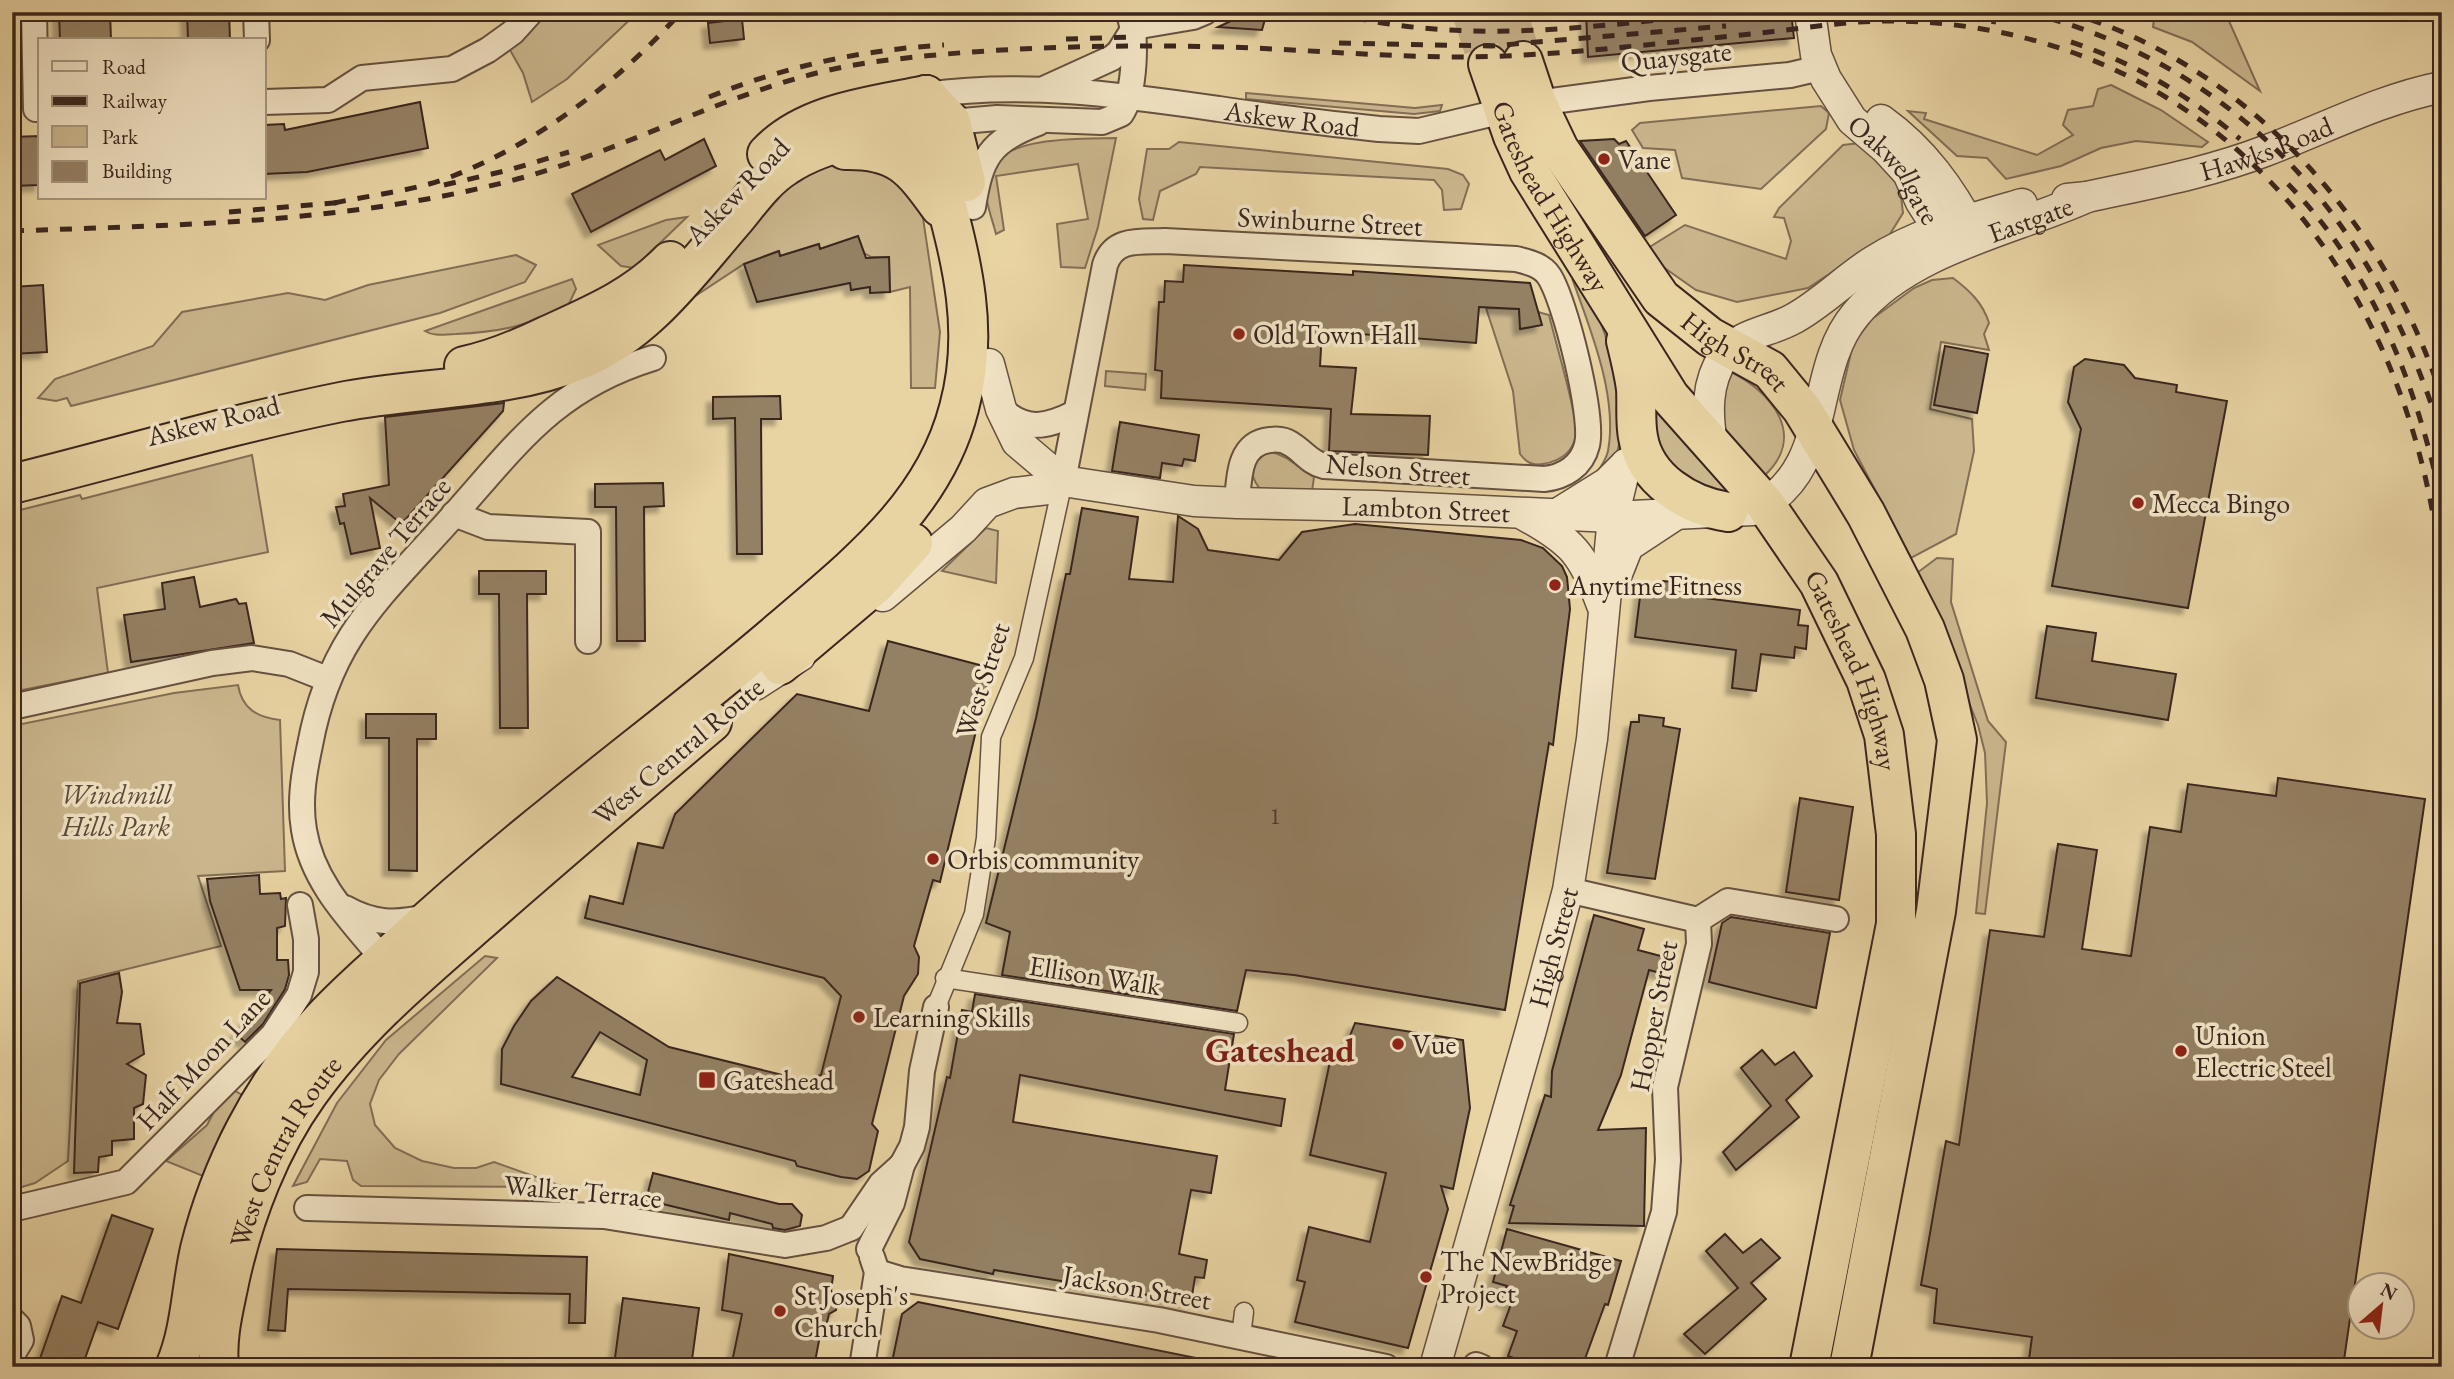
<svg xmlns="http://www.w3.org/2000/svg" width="2454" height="1379" viewBox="0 0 2454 1379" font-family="'EB Garamond',serif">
  <defs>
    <filter id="shadow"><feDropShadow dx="-6" dy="6" stdDeviation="2" flood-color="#0004"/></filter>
  </defs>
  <rect width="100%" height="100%" fill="#e8d3a3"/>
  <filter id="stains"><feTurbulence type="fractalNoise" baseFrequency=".00286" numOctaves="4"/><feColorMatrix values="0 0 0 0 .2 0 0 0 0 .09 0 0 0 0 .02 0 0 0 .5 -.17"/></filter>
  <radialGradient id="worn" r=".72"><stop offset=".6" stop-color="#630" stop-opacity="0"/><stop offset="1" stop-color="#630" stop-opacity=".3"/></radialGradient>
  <!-- green -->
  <g fill="#cab68d" stroke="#826e56" stroke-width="2">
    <path d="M547,12H638L567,79L532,102L523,73L510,50Z"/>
    <path d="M2155,12H2225L2260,91L2192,42L2153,27Z"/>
    <path d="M2111,85L2161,110L2208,142L2202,147L2136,141L2101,148L2061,166L2006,179L1987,158L1957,156L1908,111L1926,113L1924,119L2037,155L2073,135L2063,125L2068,110L2093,106L2098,89Z"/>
    <path d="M1246,93L1415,108L1442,105L1440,111L1414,114L1246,99Z"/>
    <path d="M1821,106L1829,113L1826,129L1761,189L1682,178L1675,150L1643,148L1632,130L1640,123Z"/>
    <path d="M1116,138L1098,227L1085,268L1061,267L1057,224L1088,219L1078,164L996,176L1004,230L996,234C992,218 983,196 986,180C994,134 1082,139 1116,138Z"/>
    <path d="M1179,142L1448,169L1463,175L1469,184L1461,209L1444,210L1442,190L1434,180L1200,167L1196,174L1160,191L1153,220L1143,219L1139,199L1147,149H1169Z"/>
    <path d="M1860,143L1889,168L1900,188L1903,213L1890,234L1808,288L1737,302L1696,290L1659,264L1648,248L1685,225L1786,259L1791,241L1784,218L1774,217L1779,208L1843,145Z"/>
    <path d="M848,159L878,164L906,186L923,218L940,332L935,388H911L910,287L890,292L889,257H871L864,253L858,236L820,249L818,244L780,256L778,251L744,264L668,314L782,191L811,169Z"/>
    <path d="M687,217L634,268L621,266L598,245L666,220Z"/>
    <path d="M516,255L536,265L525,282L440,313L71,406L67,398L56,401L38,398L55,379L153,346L182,312L288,293L325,300L368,285Z"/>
    <path d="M1953,278C1969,290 1983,303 1989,323L1984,334L1989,350L1941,342L1930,409L1972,419L1974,451L1956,534L1911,558L1854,450L1840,400L1853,344L1872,319L1914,288L1932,280Z"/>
    <path d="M572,279L576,289L567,308C524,326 502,332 456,334C445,334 434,337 425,331Z"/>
    <path d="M1573,281C1606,298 1632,424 1615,457C1610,465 1599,473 1592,480C1598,471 1606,461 1608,451C1618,397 1591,331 1573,281Z"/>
    <path d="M1486,308L1519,309L1521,329L1541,325L1538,312L1549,315C1554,337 1578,416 1576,433C1574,452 1560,461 1543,464C1532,466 1526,462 1520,454L1513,391Z"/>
    <path d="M1106,371L1146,374L1145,390L1105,386Z"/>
    <path d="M1729,371C1771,391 1809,436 1763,477C1748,459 1720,436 1721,411C1721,398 1726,384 1729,371Z"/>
    <path d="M1653,405L1732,490C1710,500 1667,470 1658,450C1653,438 1655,417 1653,405Z"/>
    <path d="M1271,452C1289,456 1298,468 1314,477L1312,492L1262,491C1251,479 1250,471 1257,456Z"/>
    <path d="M252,455L268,552L97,588L108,673L12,692V512L80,495L82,499Z"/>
    <path d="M986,528L998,531L996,583L942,571Z"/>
    <path d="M1937,558L1953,559L1951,602L1988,721L2006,742L1985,914L1976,913L1987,803L1985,753L1978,725L1917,573Z"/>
    <path d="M238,685C242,709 257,717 280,720L285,871L198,876L221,946L78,981L68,1161L35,1183L12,1190V726L174,693Z"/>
    <path d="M485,956L497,958L399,1054L379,1080L370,1104L375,1125L395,1148L422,1161L454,1168H476L494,1162L564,1187L361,1186L353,1180L347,1161L320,1159L307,1182L293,1186L337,1103L386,1040Z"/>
    <path d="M234,1090L242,1095L221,1133L203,1176L166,1161L207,1125L218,1104Z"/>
  </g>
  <!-- building -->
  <g fill="#948064" stroke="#3a261f" stroke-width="2" fill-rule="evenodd" filter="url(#shadow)">
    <path d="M59,12H110L111,40H60Z"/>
    <path d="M187,12H229L230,40H188Z"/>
    <path d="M1250,12H1267L1262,30L1218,27Z"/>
    <path d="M1586,12H1791L1794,38L1588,57Z"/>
    <path d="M742,19L744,39L710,43L708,23Z"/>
    <path d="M420,102L428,148L307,172L264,174V125L284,124L285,130Z"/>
    <path d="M40,136V185L12,186V137Z"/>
    <path d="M704,139L716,166L591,232L572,194L660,150L665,160Z"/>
    <path d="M1614,139L1619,144L1626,141L1676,215L1645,236L1580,141Z"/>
    <path d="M858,236L866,258L889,257L890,292L870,293V287L851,290L850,283L757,302L744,264L779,251L780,256L819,244L820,249Z"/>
    <path d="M1184,265L1353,275V271L1530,283L1542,325L1520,329L1519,309L1479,307L1476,343L1322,331L1320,366L1356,368L1351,414L1430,416L1428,455L1329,451L1331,409L1161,398L1162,371L1155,370L1159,302H1164L1165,281L1183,282Z"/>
    <path d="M43,285L47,352L12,354V287Z"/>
    <path d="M1945,346L1988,354L1977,413L1934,405Z"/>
    <path d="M2085,359L2124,365L2135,378L2177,385L2176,392L2227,401L2188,608L2052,586L2081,429L2068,402L2074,367Z"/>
    <path d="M780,396L781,419H761L762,554H737L735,418L713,419V397Z"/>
    <path d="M504,403L503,411L405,520L399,522L370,498L380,548L351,554L344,523L340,524L336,507L345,506L343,494L389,485L385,417Z"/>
    <path d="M1120,422L1199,435L1195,461L1184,459L1182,466L1162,463L1160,478L1112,471Z"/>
    <path d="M663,483L664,506L644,507L645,641H617L616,507H595V484Z"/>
    <path d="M1082,508L1138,517L1129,579L1173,582L1178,516L1198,529L1208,550L1279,560L1302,532L1355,524L1521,540L1543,548L1562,566L1567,577L1570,609L1553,745L1549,743L1505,1010L1294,975L1246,970L1237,1011L1002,975L1010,932L986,923L1036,718L1066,574H1070Z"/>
    <path d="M479,571H546V594H527L528,728H500L499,594H479Z"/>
    <path d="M194,577L200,607L236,599L239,604L246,603L254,643L131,662L124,615L165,609L162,583Z"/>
    <path d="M1663,581L1690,584L1688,596L1800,610L1798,625L1808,626L1806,649L1795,647L1794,658L1761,654L1756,691L1732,688L1736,650L1635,637L1641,589L1662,592Z"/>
    <path d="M2047,626L2096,633L2092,661L2176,674L2168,720L2036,698Z"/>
    <path d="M888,641L991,668L940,882L933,880L914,946L919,957L918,974L904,996L872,1124L878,1131L869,1171L857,1179L841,1177L797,1166L795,1161L501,1084L502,1049L514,1026L531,1001L557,977L669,1047L803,1080L821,1075L841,996L824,978L585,918L590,896L623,904L638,843L663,848L675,814L797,694L869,711ZM600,1032L647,1060L640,1095L572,1077Z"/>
    <path d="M366,714H436V739H417V871L389,870V738H366Z"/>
    <path d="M1639,715L1664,718L1663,726L1680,729L1655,879L1607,873L1631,722H1639Z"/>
    <path d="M2278,778L2425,799L2343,1367H2028L2032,1337L1934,1323L1937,1289L1921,1285L1946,1141L1959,1145L1990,930L2044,937L2058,844L2097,850L2082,949L2131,956L2150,827L2181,832L2188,784L2276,796Z"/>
    <path d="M1800,798L1853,807L1839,900L1786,892Z"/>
    <path d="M259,875L260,894L280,893L281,899L286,898L285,926L277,928V960H288L289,975L285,989L263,1024L245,1042L236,1034L271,990H240L210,901L207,879Z"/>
    <path d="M1594,915L1644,929L1638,950L1672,959L1668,975L1649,970L1621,1075L1598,1130L1646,1128L1644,1226L1509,1223L1514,1206L1510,1205L1545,1095L1551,1097L1552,1071Z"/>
    <path d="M1731,917L1830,933L1816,1008L1709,982L1722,923Z"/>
    <path d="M119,973L122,992L117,1023L140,1024L144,1054L127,1064L146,1075L143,1104L134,1108V1139L112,1141V1155L99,1157L98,1172L74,1173L80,983Z"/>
    <path d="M975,994L1234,1034L1225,1090L1285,1099L1281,1126L1020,1075L1013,1122L1217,1156L1211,1193L1191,1190L1179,1254L1207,1260L1204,1278L1195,1277L1191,1302L994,1270L993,1274L920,1259L909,1242L947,1077L950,1078L962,1010L972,1012Z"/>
    <path d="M1355,1023L1463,1040L1470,1108L1453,1189L1441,1186L1448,1209L1408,1348L1295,1322L1305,1282L1297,1280L1309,1227L1370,1242L1386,1173L1310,1155L1331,1057L1341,1059Z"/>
    <path d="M1762,1050L1775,1065L1794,1052L1812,1076L1786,1100L1799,1117L1736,1170L1723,1152L1771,1106L1741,1068Z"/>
    <path d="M653,1173L779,1204H792L802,1215L800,1226L785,1230L773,1228L772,1224L730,1213L729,1220L646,1200Z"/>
    <path d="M112,1215L153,1229L118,1329L98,1322L82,1367H37L62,1296L81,1303Z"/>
    <path d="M1507,1229L1621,1261L1608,1305L1605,1304L1582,1367H1538L1508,1356L1517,1331L1503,1326L1511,1304L1501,1300L1507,1286L1493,1282Z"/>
    <path d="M1725,1234L1743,1253L1761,1239L1780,1258L1751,1283L1766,1299L1705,1354L1684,1334L1738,1288L1706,1251Z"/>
    <path d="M277,1249L587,1257L585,1323H569L570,1294L288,1289L285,1331L268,1330Z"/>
    <path d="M729,1254L833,1276L831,1291L838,1298L836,1310L829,1314L825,1331L821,1330L814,1367H731L742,1314L722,1310Z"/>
    <path d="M623,1298L699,1308L691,1367L614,1365Z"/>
    <path d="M918,1302L1206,1360L1205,1367H891L902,1314Z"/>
  </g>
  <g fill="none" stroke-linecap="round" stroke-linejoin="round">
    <!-- trunk-tunnel -->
    <g stroke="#c5b089" stroke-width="38" stroke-dasharray="38 19" stroke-linecap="butt">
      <path d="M1471,12L1488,64"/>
      <path d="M1508,12L1523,61"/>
    </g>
    <!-- pedestrian casing -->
    <g stroke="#665140" stroke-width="21">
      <g id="pedestrian">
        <path d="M945,978L1238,1023"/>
        <path d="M936,1007L974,914L986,838L991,737L1024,658L1063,481"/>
        <path d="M1241,1336L1244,1312"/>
      </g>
    </g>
    <!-- minor casing -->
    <g stroke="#665140" stroke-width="28">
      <g id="minor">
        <path d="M34,12L36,109"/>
        <path d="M256,12L257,40"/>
        <path d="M1134,27L1193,17L1205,12"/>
        <path d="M1046,88L1112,58L1119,52L1134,28"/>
        <path id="s1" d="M926,95C1025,81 1121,95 1219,109C1272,117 1325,123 1379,129L1419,131L1537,103L1649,88L1790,75L1820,68"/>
        <path d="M264,102L328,100L362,78L452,69L488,50L513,32L531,12"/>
        <path d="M951,122L997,118L1102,122L1121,114C1135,94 1138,34 1128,12"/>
        <path d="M973,207C981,158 989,141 1038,123"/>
        <path d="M1001,409C1026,432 1047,427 1075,413"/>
        <path d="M1063,481L1105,265C1114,237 1141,242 1165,241L1516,259C1528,262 1542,265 1549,276C1565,300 1594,417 1587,445C1582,466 1564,477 1544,479L1324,466C1310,463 1303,451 1291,444C1285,440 1277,439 1270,440C1238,443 1239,479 1237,503"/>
        <path d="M454,514L488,527L588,532V641"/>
        <path d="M12,707L212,663L252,658L289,664L327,679"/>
        <path d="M1568,890L1698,920L1728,901L1836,919"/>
        <path d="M345,908C373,924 396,924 427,917"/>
        <path d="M393,971C358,927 313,887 304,830C299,801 304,773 310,745C330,636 383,595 453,516C517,444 555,388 653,358"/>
        <path d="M307,1208L604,1216L785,1245L826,1238L851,1228"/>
        <path d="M12,1209L126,1182L273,1035L299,995L306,972V939L300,905"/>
        <path d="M851,1228L881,1184L902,1165"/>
        <path d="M869,1249L892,1203L902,1165L912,1146L917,1127L922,1071L936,1007"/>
        <path d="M877,1272L900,1279L1159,1320L1386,1367"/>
        <path d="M12,1320L18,1326L21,1340L12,1355"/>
        <path d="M1476,1365L1481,1367"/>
        <path d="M862,1367L877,1272L872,1257"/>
        <path d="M1617,1367L1664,1212L1668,1160L1665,1087L1699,944L1698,920"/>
      </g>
    </g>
    <!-- tertiary casing -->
    <g stroke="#665140" stroke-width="33">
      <g id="tertiary">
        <path id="s2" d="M1810,12L1816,55L1826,79L1852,120L1886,149L1908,173L1921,202L1949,246"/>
        <path d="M1881,120C1924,151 1951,189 1975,235"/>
        <path id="s3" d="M2067,199L2087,197C2146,184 2208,173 2265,151C2324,129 2378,100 2442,87"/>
        <path id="s4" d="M989,364L1001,409L1017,442L1063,481L1194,501L1237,503L1376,506L1613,517L1753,510C1836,471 1806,373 1856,314C1910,249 2014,230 2087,197"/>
        <path d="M1712,444C1707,413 1706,383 1724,356C1739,333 1770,332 1793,319C1821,304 1845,279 1872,262C1917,233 1970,219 2022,204"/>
        <path d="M1526,516C1573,542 1583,554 1602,605"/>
        <path d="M1554,516L1607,483L1626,464"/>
        <path d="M1614,581L1628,546L1672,517"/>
        <path d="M883,596L963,529L987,503L1014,493L1048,489L1063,481"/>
        <path d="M755,685L800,656"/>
        <path id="s5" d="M1435,1367L1531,1030L1568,890L1592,739L1613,517L1626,464"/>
      </g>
    </g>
    <!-- trunk casing -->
    <g stroke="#3a261f" stroke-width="42">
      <g id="trunk">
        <path id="s6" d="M1523,61L1537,103L1559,149L1661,298L1710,337L1770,370L1802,409L1866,514L1925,629L1944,680L1957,740L1936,911L1849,1367"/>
        <path id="s7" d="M1488,64L1513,136L1529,171L1670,397L1765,504L1819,583L1866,680L1884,735L1896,834V924L1809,1367"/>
        <path d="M926,95L951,122L966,182"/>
        <path d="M845,150C898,149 911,167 940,207"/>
        <path d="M767,154C806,112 874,106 926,95"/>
        <path d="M1626,341C1630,357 1634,373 1636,389C1637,405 1635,421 1638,437C1645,480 1689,506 1728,512"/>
        <path d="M464,366C493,360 519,349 546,336C592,315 634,298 670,261"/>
        <path d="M12,484C121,457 231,424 341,402C418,387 508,390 580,360C646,333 689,272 735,219C750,201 765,179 786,166C825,139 901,127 948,123"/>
        <path d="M780,665L877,583L913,543"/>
        <path d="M175,1367C191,1330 191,1288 200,1249C220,1168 261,1087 318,1024C341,998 368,975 393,952C446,903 501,856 557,811C632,750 709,692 782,629C855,566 934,506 959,408C980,331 962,263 942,188C937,168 926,146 923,126C922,117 925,104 926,95"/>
        <path id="s8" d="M219,1367C216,1336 224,1308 230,1278C244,1215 270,1147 308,1094C355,1028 418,975 479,922C556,854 634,788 712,722"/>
      </g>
    </g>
    <!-- pedestrian -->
    <use href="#pedestrian" stroke="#f0e2c3" stroke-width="18"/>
    <!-- minor -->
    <use href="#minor" stroke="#f0e2c3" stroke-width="24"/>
    <!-- tertiary -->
    <use href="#tertiary" stroke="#f0e2c3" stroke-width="30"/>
    <!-- trunk -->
    <use href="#trunk" stroke="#e8d3a3" stroke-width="38"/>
    <!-- rail -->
    <g stroke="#3a261f" stroke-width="5" stroke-dasharray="12 12" stroke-linecap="butt">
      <path d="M1331,12C1463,47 1597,26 1731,12"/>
      <path d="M1920,12L1996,22"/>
      <path d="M2026,12C2246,67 2378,227 2442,437"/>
      <path d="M2067,12C2248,65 2386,222 2442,398"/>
      <path d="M1566,18L1626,12"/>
      <path d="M1789,19L1869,13"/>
      <path d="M1066,39L1132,37"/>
      <path d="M2071,42C2133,62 2190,96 2240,139"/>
      <path d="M1339,43L1491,46L1726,26"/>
      <path d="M709,97C786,66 861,50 944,45"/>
      <path d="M2288,184C2373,271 2418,388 2442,505"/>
      <path d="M444,185L509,170L569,152"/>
      <path d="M334,203C371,195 419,190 453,176C539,142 620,81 681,12"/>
      <path d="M229,212L344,202"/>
      <path d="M12,231C179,225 347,223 510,181C631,150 741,82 866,63C981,47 1111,44 1227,47C1320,50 1412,60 1505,56C1593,52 1681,41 1769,32C1805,28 1843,22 1880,21C2206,18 2413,272 2442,580"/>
    </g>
  </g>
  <!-- markers -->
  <g fill="#8f2418" stroke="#f0e2c3" stroke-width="2.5">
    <circle cx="1604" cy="159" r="7"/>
    <circle cx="1239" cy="334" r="7"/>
    <circle cx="2138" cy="503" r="7"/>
    <circle cx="1555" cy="585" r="7"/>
    <circle cx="933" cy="859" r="7"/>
    <circle cx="859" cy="1017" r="7"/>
    <circle cx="1398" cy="1044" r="7"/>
    <circle cx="2181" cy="1051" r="7"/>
    <rect x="698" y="1071" width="18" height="18" rx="3.5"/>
    <circle cx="1426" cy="1277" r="7"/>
    <circle cx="780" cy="1311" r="7"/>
  </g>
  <g text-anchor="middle" stroke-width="7" stroke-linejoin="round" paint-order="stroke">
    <!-- number labels -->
    <g font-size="24" fill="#503c30">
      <text x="1275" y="824">1</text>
    </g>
    <!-- street labels -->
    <g font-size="28" fill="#3a261f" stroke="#f0e2c3">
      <text transform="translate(1676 56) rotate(-6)" y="10">Quaysgate</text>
      <text dy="10" stroke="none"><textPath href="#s1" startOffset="368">Askew Road</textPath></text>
      <text dy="10" stroke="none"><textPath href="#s3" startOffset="206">Hawks Road</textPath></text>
      <text dy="10" stroke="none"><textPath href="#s2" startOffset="184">Oakwellgate</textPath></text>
      <text transform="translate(737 191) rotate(-46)" y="10">Askew Road</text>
      <text dy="10" stroke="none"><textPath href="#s7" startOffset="147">Gateshead Highway</textPath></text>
      <text dy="10" stroke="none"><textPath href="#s4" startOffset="1265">Eastgate</textPath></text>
      <text transform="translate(1330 221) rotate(3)" y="10">Swinburne Street</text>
      <text dy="10" stroke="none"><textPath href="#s6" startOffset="368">High Street</textPath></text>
      <text transform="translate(213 420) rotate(-14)" y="10">Askew Road</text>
      <text transform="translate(1398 469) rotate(5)" y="10">Nelson Street</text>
      <text dy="10" stroke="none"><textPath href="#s4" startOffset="508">Lambton Street</textPath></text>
      <text transform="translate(385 552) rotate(-50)" y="10">Mulgrave Terrace</text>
      <text dy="10" stroke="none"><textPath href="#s7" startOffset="714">Gateshead Highway</textPath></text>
      <text transform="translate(982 680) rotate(-72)" y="10">West Street</text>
      <text transform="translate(678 751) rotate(-40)" y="10">West Central Route</text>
      <text dy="10" stroke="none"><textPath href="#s5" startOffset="436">High Street</textPath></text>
      <text transform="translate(1095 975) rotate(9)" y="10">Ellison Walk</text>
      <text transform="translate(1653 1016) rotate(-79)" y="10">Hopper Street</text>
      <text transform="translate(203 1059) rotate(-47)" y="10">Half Moon Lane</text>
      <text dy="10" stroke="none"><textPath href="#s8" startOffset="229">West Central Route</textPath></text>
      <text transform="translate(583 1191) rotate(5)" y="10">Walker Terrace</text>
      <text transform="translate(1137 1287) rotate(10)" y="10">Jackson Street</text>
    </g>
    <!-- poi labels -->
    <g font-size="28" fill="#3a261f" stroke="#f0e2c3" text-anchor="start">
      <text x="1618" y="169">Vane</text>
      <text x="1253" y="344">Old Town Hall</text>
      <text x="2152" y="513">Mecca Bingo</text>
      <text x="1569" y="595">Anytime Fitness</text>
      <text x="947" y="869">Orbis community</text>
      <text x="873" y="1027">Learning Skills</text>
      <text x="2195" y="1045">Union<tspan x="2195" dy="32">Electric Steel</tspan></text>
      <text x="1412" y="1054">Vue</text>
      <text x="723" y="1090">Gateshead</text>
      <text x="1440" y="1271">The NewBridge<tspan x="1440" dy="32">Project</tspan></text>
      <text x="794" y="1305">St Joseph's<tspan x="794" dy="32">Church</tspan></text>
    </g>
    <!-- park labels -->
    <g font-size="28" font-style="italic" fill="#5e4a3a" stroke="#f0e2c3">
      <text x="116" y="804">Windmill<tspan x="116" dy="32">Hills Park</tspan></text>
    </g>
    <!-- district labels -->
    <g font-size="35" font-weight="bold" fill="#7a1f14" stroke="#f0e2c3">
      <text x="1280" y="1062">Gateshead</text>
    </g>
  </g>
  <!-- margin -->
  <rect width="2454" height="1379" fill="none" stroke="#e8d3a3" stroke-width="42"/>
  <rect x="14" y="14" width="2426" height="1351" fill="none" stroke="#3a261f" stroke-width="3.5"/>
  <rect x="21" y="21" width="2412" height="1337" fill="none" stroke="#3a261f" stroke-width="2"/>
  <!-- legend -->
  <rect x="38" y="38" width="228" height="161" fill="#f0e2c3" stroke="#a79781" stroke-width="2"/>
  <rect x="52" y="61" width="35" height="10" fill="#f0e2c3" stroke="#a79781" stroke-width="2"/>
  <text x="102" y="74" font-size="21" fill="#3a261f">Road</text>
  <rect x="52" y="96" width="35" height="10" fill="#3a261f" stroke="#a79781" stroke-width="2"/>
  <text x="102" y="108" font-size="21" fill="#3a261f">Railway</text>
  <rect x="52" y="126" width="35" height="21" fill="#cab68d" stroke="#a79781" stroke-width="2"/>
  <text x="102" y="144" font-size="21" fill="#3a261f">Park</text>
  <rect x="52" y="161" width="35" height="21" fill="#948064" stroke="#a79781" stroke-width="2"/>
  <text x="102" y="178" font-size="21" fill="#3a261f">Building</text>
  <!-- north arrow -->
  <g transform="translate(2381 1306) rotate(28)"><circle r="33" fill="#f0e2c3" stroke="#a79781" stroke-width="2"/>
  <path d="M0-5L12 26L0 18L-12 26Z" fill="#8f2418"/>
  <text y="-10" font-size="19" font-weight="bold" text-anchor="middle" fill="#3a261f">N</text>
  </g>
  <rect width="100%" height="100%" filter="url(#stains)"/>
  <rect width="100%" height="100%" fill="url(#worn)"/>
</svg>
